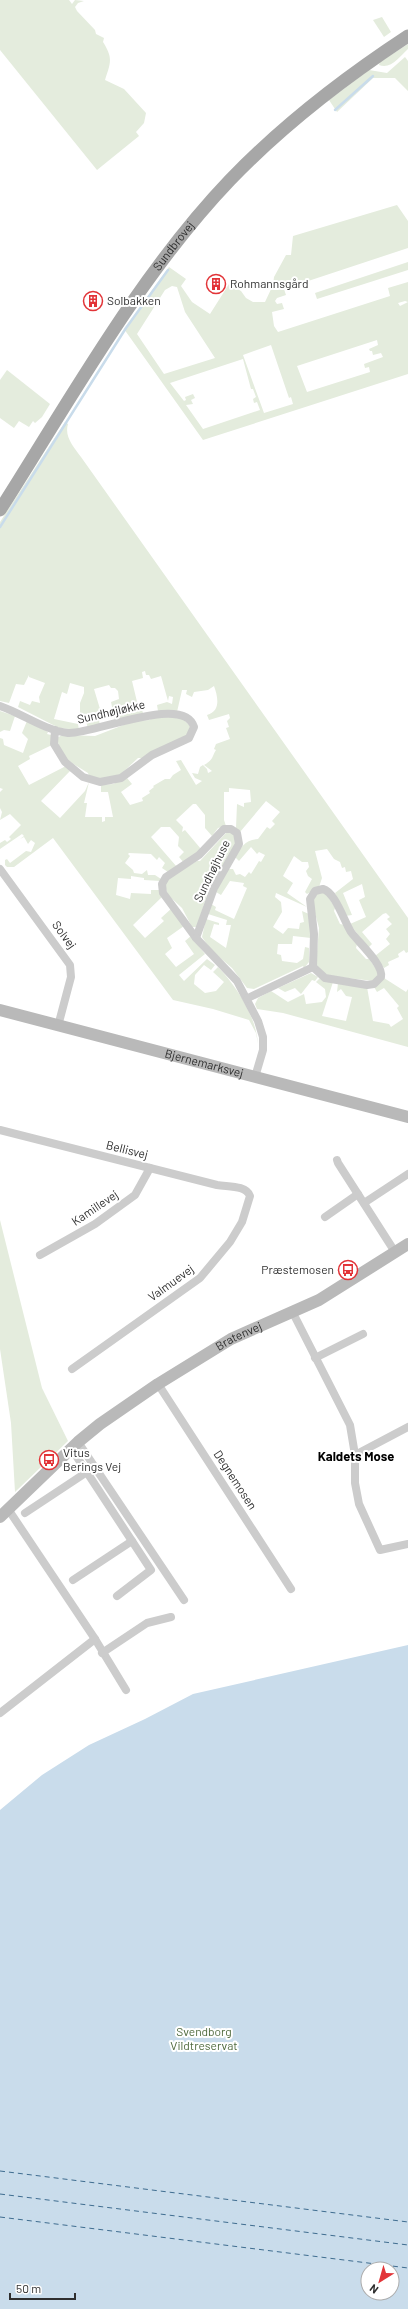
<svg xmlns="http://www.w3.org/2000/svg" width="408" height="2309" viewBox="0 0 408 2309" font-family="Barlow,sans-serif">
  <rect width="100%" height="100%" fill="#fff"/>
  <!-- green -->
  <g fill="#e4ecdd" fill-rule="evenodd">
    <path d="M0,0H69L72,4L75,0L84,1L78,3L75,7L77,11L95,30L96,34L104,38L103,42C113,58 111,62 105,80L124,89L146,113L144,123L136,132L139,136L97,170L0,50Z"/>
    <path d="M382,17L391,32L384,37L373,20Z"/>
    <path d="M408,44V49C400,56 391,70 379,65L380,62Z"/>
    <path d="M405,57L408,61V91L395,78H373L337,112L329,100L369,70L387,73Z"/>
    <path d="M397,205L408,221V248L284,289L286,295L277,298L275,301L277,304L282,303L284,309L272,312L274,326L278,332L390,296L388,288L408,282V302L405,301L398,303L400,306L408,302V374L203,440L124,329L169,267L186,279L181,286L192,302L210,314L229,284L241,291L246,298L253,302H265L273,285L274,277L286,255H291L293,236ZM172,286L177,287L185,312L215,358L164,374L137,334L165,290ZM377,340L378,345L369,349L370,351H372L373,355L381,353L383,357L364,364L365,368L369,367L370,372L307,392L297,366ZM271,345L289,398L291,397L293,404L264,413L243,355ZM243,359L251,389H253L256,397L253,399L254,403L257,402L260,410L203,429L186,405L193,404L191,400L195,398L193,394L185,397L186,400L184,401L170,383Z"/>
    <path d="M408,262V270L317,299L315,293Z"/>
    <path d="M7,370L50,404L42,417L35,423L33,421L29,427L19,421L14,428L0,418V380Z"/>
    <path d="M65,422L68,424C64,437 74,447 81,457L408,918V952L406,953L404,950L398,954L399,957L388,962L389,965L384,968L375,956L390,944L386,939L390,934L386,929L392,924L387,919L390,917L386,913L383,914L362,932L372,944L368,948L350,924L366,917L359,900L365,897L362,884L343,893L352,915L345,916L335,893L353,879L351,871L346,872L345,867L342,868L340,862L334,859L327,849L315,851L322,878L319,887L307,894L305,892L312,879L308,876L306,871L309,867L308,862H302L294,856L283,876L293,883L287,893L307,907L276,893L275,897L281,902L282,912L273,927L283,934L288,928L299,929L300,923L304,922L302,911L309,914L311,938L293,936L292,944H278L277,954L281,955L282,961L297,963L303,959L305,947L309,948V962L304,968L303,966L254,989L247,988L232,968L211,950L202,937L206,919L219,923V925L214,924L210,937L226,948L231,925H226L227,920L208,914L211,904L216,907L215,910L234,919L247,888L243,886L244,883L230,881L221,895L216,892L228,869H233L236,875L240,874L245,877L249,872L251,874L259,861L261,862L265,855L259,852L257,854L251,847L239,861L235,857C241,847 245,840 258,839L267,827L270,829L275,824L272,821L280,812L266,801L240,832L236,828L237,804L244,807V803L251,802L250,790L229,788V792H224V820L226,826L218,828L212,836L205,828V815L196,804H193L176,820L183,827L182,832L185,830L201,849L184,863L179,857L184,852L178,846L179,837L170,827H161L151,837L177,867L168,872L162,868L165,863L159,857L157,860L151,854L129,853L128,854L130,856L125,863L133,870L134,873L142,874L147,870L148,875H155L161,879L160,881L144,880V878L131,876V879L118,878L116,895L130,899L131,893L151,894V890H159L162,897L133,925L145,938L164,921L161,918L172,908L184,926L167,938L172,948L165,954L176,967L194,954L185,941L191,936L205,954L179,975L184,981L207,959L215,965L211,970L204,965L195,975L194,984L205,993L216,991L224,982L213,972L218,967C237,987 256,1016 258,1044L256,1033L249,1020L213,1009L173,1000L53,838L14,867H7L5,865V860L7,859L10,863L26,851L31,852L35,843L31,840L28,844L24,837L20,839L24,836L22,834L0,849V843L5,840L7,842L11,839L9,837L21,825L10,814L0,820L2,812L0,808V792L3,789L0,788V738L3,739L4,745L23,753L28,739L22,733L27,721L48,732L47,734L51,735L52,745L29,756L30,759L18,766L29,785L66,766L70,771L41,801L60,818L85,791L89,782L84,803H87L85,817H102V822L105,821V817H113L108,792H101V785L113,784L127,778L132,784L121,792L130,805L143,801L142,798L150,793L149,791L154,787L153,786L165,779H170L173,775L181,770L176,761L181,760L196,785L202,781L195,778L192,773L198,774L200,767L203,765L207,769L208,773L212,771L204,765C214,759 211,758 216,750L214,749L216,744L230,739L226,728L229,727L227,721L230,718L229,714L209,720L207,715C221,711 218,697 214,686L208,690L194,692L192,697L186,694L187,690H182L177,712L158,711L157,705L167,702L172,704L173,697L169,696L168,701L161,676L151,679L149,675H146L145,671L142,672L143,678L132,681L139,710H142L143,713L115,721L111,702L119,699L118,691L115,688H111L109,685L94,689L103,719L99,720L100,726L88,729L85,717L80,716V703L84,693V687L70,683L67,694L62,692L54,719L78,724L79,730L59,728L18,707L20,701L30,705L32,701L40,703L39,697L45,683L29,677V675L24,685L16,684L9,703L0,701V522Z"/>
    <path d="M0,711L15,716L10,731L4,730L0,732Z"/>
    <path d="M169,717L183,719L190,726L188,735L143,758H138L120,775L100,779L89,776L88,773C72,763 61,759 57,738L62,735L95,736L134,721L150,720L151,718Z"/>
    <path d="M227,832L234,834L237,842L213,884L210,885L197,927H192L182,908L168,895L165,885L169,878L197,861H200Z"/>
    <path d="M318,893H326L335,908L334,911L340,924L344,925L357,944L356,948L366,959H369L379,973L374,981L330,976L321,972L316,964L319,928L312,902Z"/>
    <path d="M311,973L318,977L315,981L312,980L301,994L295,988L285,992L278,988Z"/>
    <path d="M320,978L333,982L322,1016L346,1021L352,997L346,996L341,989L337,992L338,983L367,987L373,1021L389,1024L391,1027L403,1019L397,1008L399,1006L384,988L377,992L374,987L384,978L406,992L408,989V1047L283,1013L257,1009L255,1004L258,998L271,991L288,1002L304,994L306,1004L322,1002L326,997L325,989L316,982Z"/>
    <path d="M0,1220L42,1388L68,1441L15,1492L11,1423L0,1349Z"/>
  </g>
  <!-- water -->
  <path fill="#c9dceb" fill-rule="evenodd" d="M408,1645V2309H0V1810L42,1775L89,1745L145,1719L193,1694ZM368,2269H392V2293H368Z"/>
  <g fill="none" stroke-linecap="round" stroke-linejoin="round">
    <!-- stream -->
    <g stroke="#c9dceb" stroke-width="2.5">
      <path d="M335,110L373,76"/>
      <path d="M0,527L126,328L168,270"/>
    </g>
    <!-- ferry -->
    <g stroke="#3e6c8f" stroke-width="1" stroke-dasharray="5 4" stroke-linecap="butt">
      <path d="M0,2171L408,2222"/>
      <path d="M0,2194L408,2245"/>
      <path d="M0,2217L408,2268"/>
    </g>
    <!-- street -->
    <g stroke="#ccc" stroke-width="8">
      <path d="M0,706C23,714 44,730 68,733C92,735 184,693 194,727L189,738L152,755L121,778L100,782L83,777L65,762L54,744L55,730"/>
      <path d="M224,829H231L237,833L239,844L214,888L196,938L163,893L162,884L166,877L199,855Z"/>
      <path d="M0,869L70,965L71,977L58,1026"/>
      <path d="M323,889C335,892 344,921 351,932C359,943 384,965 381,977L374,984L367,985L325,978L313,967L314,934L310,899L315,891Z"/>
      <path d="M196,938L237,981L258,1021L263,1037V1050L255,1077"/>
      <path d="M248,998L313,967"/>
      <path d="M0,1130L217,1185C228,1187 246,1185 250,1196L242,1222L230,1242L200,1278L72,1369"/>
      <path d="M337,1160L338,1163L395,1252"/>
      <path d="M364,1203L408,1174"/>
      <path d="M325,1217L358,1194"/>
      <path d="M40,1255L95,1224L135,1195L150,1168"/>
      <path d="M293,1313L350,1425L355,1455V1483L359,1504L380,1550L408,1544"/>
      <path d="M315,1358L363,1334"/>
      <path d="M158,1384L291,1589"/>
      <path d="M78,1442L184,1600"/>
      <path d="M71,1448L151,1570L117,1596"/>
      <path d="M355,1455L408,1427"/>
      <path d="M8,1509L95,1639L126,1690"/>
      <path d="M25,1513L87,1472"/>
      <path d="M73,1580L132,1541"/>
      <path d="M102,1653L147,1623L171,1617"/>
      <path d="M0,1713L95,1639"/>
    </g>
    <!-- secondary -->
    <g stroke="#b9b9b9" stroke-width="12">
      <path id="s1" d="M0,1010L408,1117"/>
      <path id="s2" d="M0,1517L78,1442L100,1424L158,1384L231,1339L319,1300L408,1244"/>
    </g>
    <!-- primary -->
    <path stroke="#a7a7a7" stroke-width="13" id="s3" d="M0,510C70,400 140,274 230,180C283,125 344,78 408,36"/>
  </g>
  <!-- icons -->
  <defs>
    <g id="building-ring" transform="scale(1)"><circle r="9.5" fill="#fff" stroke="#e23438" stroke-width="1.5"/><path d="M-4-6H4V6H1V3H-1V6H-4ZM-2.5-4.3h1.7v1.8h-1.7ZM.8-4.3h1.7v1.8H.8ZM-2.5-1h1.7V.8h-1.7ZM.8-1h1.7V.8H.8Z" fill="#e23438"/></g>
    <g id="bus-ring" transform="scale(1)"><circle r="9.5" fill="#fff" stroke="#e23438" stroke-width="1.5"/><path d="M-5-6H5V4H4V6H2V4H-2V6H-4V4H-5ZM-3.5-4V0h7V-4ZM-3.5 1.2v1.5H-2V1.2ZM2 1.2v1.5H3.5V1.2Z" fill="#e23438"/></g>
  </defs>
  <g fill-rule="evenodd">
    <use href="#building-ring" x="216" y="284"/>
    <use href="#building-ring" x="93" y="301"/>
    <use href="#bus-ring" x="348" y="1270"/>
    <use href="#bus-ring" x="49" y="1460"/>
  </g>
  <g text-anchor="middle" stroke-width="4" stroke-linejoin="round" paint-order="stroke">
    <!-- street labels -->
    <g font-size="12" fill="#2f2f2f" stroke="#fff">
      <text dy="4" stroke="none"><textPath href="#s3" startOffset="316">Sundbrovej</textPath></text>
      <text transform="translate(111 712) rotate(-13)" y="4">Sundhøjløkke</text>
      <text transform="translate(212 871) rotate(-64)" y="4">Sundhøjhuse</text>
      <text transform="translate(64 935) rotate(54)" y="4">Solvej</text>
      <text dy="4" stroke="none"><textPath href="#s1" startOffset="211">Bjernemarksvej</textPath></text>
      <text transform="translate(127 1150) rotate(14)" y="4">Bellisvej</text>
      <text transform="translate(95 1208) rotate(-34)" y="4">Kamillevej</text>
      <text transform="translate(171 1283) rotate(-36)" y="4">Valmuevej</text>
      <text dy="4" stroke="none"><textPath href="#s2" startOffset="301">Bratenvej</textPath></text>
      <text transform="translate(235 1480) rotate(57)" y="4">Degnemosen</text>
    </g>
    <!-- poi labels -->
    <g font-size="12" fill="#2f2f2f" stroke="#fff" text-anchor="start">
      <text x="230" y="288">Rohmannsgård</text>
      <text x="107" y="305">Solbakken</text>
      <text x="334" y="1274" text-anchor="end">Præstemosen</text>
      <text x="63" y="1457">Vitus<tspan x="63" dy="14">Berings Vej</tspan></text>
    </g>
    <!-- park labels -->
    <g font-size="12" fill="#4f6a3d" stroke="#fff">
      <text x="204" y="2036">Svendborg<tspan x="204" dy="14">Vildtreservat</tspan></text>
    </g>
    <!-- neighbourhood labels -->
    <g font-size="13" font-weight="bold" fill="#000" stroke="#fff">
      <text x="356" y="1461">Kaldets Mose</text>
    </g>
  </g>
  <!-- north arrow -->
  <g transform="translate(380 2281) rotate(217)"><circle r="19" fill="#ffffff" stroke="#acacac"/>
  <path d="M0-3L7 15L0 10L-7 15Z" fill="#e23438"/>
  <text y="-6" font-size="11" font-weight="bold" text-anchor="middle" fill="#2f2f2f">N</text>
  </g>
  <!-- scale -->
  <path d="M10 2293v6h65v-6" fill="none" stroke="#2f2f2f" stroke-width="2"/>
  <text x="16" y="2293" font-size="12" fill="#2f2f2f" stroke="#ffffff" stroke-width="3" paint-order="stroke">50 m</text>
</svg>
